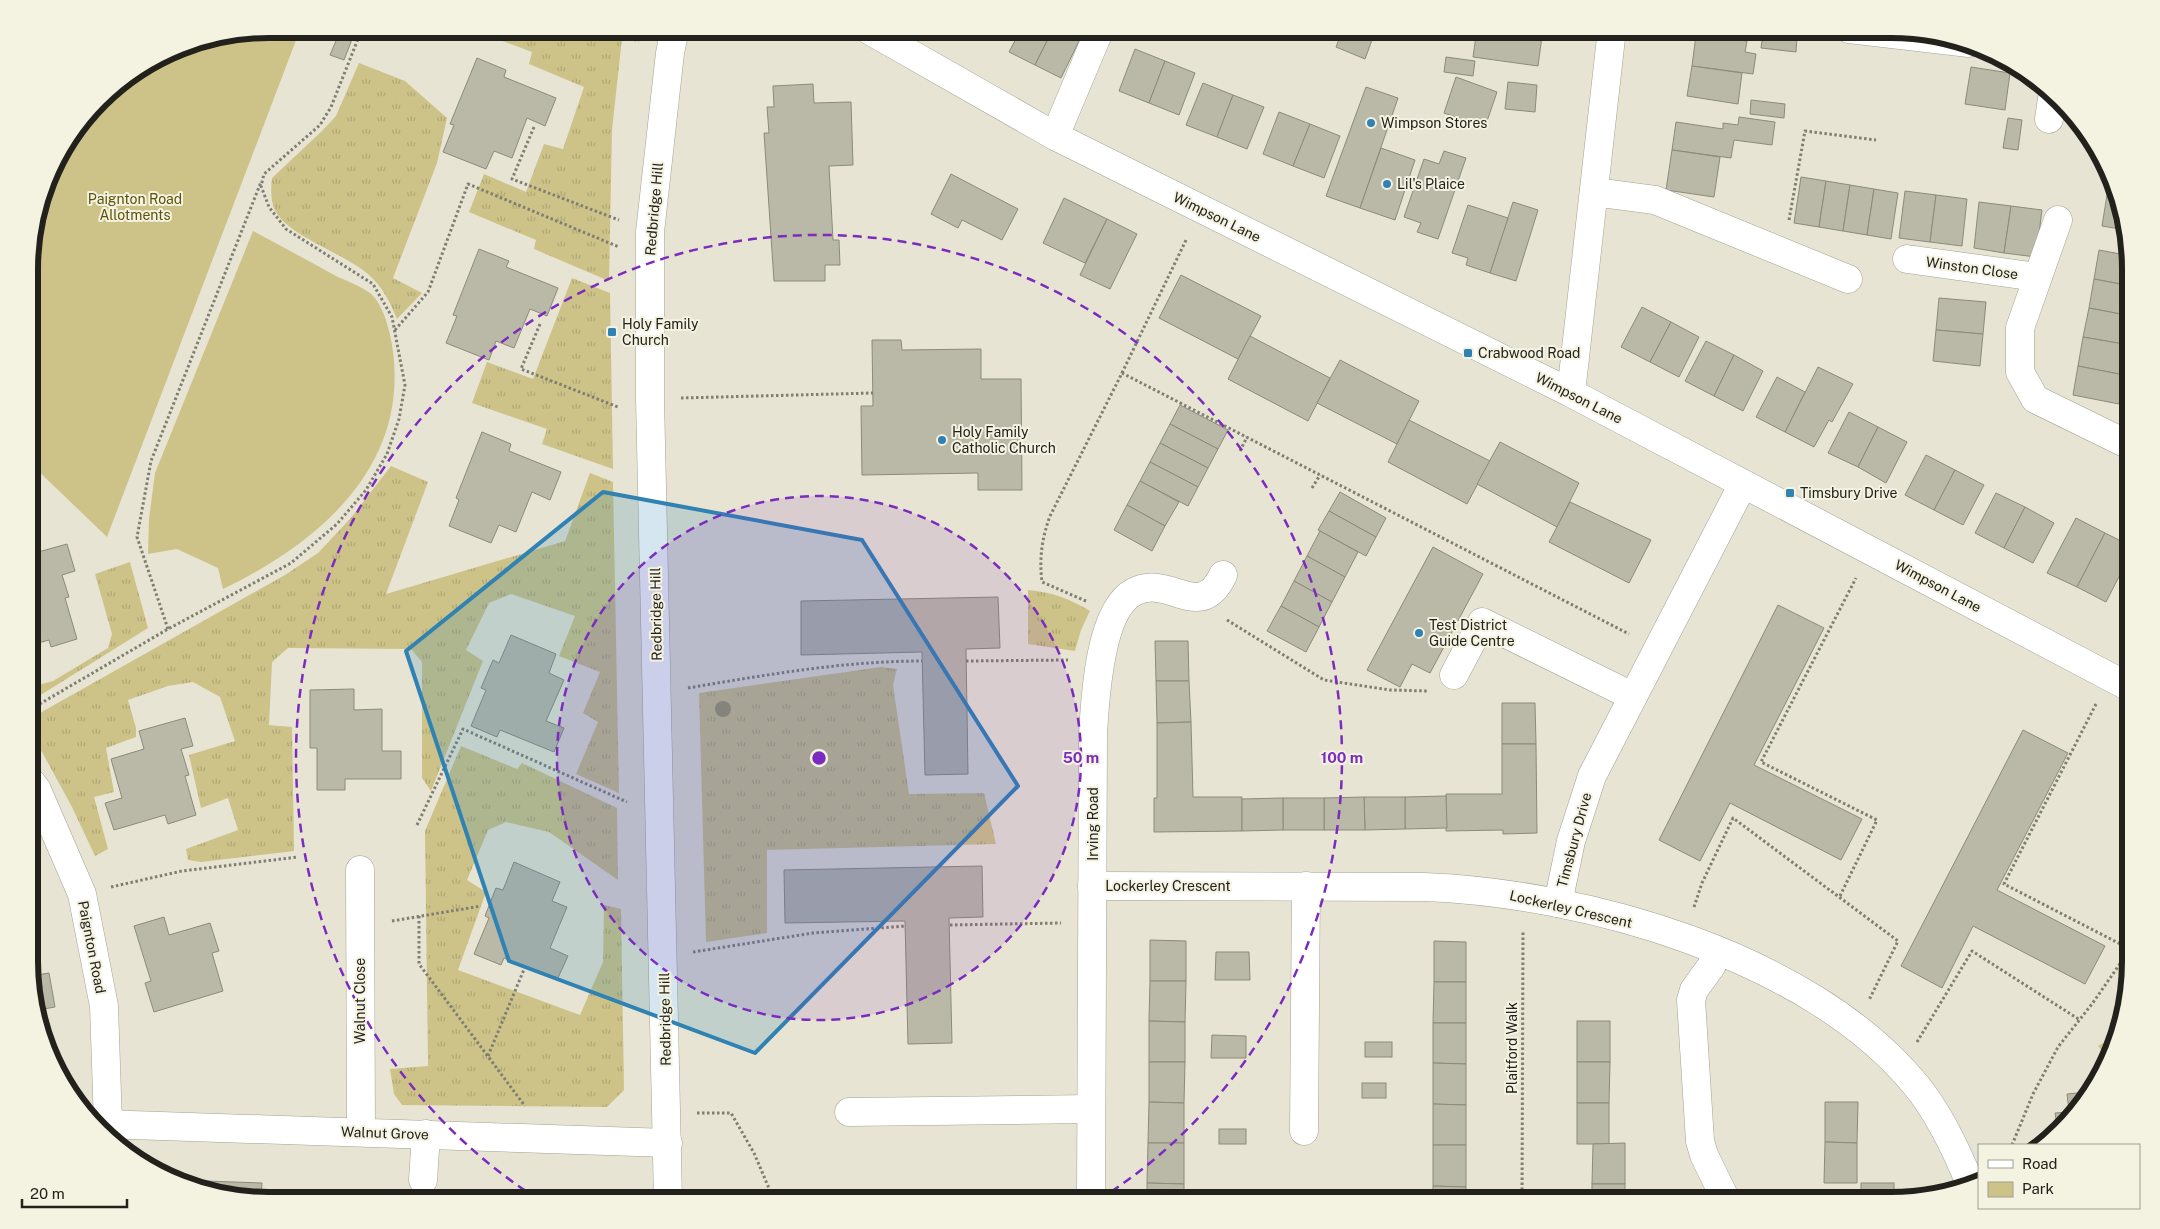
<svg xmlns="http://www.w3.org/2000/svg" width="2160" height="1229" viewBox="0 0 2160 1229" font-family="'Public Sans',sans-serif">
  <defs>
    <pattern id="grass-tufts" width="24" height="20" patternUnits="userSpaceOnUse" patternTransform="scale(1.25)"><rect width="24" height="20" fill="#cdc388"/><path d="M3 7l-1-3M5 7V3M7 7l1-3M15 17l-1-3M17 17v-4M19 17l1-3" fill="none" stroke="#b0a775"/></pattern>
    <pattern id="forest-firs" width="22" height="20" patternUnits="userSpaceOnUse" patternTransform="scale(1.25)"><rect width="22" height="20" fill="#cdc388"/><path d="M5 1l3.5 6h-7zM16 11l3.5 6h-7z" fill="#b0a775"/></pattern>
  </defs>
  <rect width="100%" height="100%" fill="#e7e4d3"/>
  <!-- grass -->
  <g fill="url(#grass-tufts)">
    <path d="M470,29H623L612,130L609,281L534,249L536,240L469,212L484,174L526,192L544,144L563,149L584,87L529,64L532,52Z"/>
    <path d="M359,63L405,81L447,118L437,163L393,278L422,293L397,319C390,302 382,286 368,274C345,254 289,236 276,212C270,202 271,188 272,178L322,131L336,116Z"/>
    <path d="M572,278L610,293L613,469L542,444L547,429L472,403L487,362L533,379Z"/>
    <path d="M391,466L428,482L386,594L565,541L590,473L613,482L619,793L576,774L598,722L583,713L600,672L559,656L575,616L511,594L489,603L466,650L483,661L431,791L422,778V662L411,649L288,648L272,662L269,725L292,727L294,851L201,862L188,860L186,849L238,830L228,798L201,808L189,755L235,741L220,697L193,682L168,686L128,700L136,728V737L106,748L114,792L94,797L108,849L95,856L72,807L31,732V718L285,575L318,553L350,519Z"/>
    <path d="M130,562L148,628L31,701V687L53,681L108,648L112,634L95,574Z"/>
    <path d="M1028,590C1052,592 1070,599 1090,611L1081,630L1075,651L1028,644Z"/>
    <path d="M881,667L897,669L893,685L909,794L984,793L996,844L767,850V933L706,942L699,693Z"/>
    <path d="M461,746L517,769L522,763L617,808L618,880L549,832L506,822L488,830L467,880L486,892L458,970L580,1015L603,962L604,905L621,909L624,1090L607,1107L402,1105L394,1094L390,1069L428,1066L425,831Z"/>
  </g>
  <!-- forest -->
  <path fill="url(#forest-firs)" d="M2112,1038L2107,1056L2098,1046Z"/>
  <!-- green -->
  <g fill="#cdc388">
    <path d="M268,29H280L298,35L107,537L31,464V237L54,162L110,88L177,47Z"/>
    <path d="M253,231C281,246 309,261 336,276C347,281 360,286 370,293C384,304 391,335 393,352C408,468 317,544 223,589L218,568L177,549L148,554L149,519L155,473Z"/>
  </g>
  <!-- building -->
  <g fill="#bab8a7" stroke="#8c8a7a">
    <path d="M341,29H356L344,60L330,55Z"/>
    <path d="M1021,29H1053L1035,65L1009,52Z"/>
    <path d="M1053,29H1079L1084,31L1061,78L1035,65Z"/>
    <path d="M1343,29L1372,40L1365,59L1336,47Z"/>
    <path d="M1360,29H1373L1370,34Z"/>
    <path d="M1477,29H1543L1538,66L1473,57Z"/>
    <path d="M1763,34L1797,37L1796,52L1761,48Z"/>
    <path d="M1696,35L1747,41L1745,52L1756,54L1753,74L1692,66Z"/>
    <path d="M1135,49L1165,61L1149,103L1119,91Z"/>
    <path d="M1446,57L1475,61L1473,76L1444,72Z"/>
    <path d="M477,58L506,70L504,77L556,98L545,126L527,118L512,158L494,151L486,169L443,152L454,125L450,124Z"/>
    <path d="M1165,61L1195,73L1179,115L1149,103Z"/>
    <path d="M1692,66L1742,73L1738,104L1687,96Z"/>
    <path d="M1971,67L2010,73L2005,110L1965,104Z"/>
    <path d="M1456,77L1497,92L1485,127L1444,113Z"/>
    <path d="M1508,82L1537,85L1535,112L1505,109Z"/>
    <path d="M1203,83L1233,95L1217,137L1186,125Z"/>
    <path d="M813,84L814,103L851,102L853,165L829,166L833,240H839L840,265H825V281H774L764,133H769L767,107H774L773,86Z"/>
    <path d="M1366,87L1398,98L1360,208L1326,196Z"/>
    <path d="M1233,95L1264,107L1247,149L1217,137Z"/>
    <path d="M1751,100L1785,104L1784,118L1750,114Z"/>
    <path d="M1279,112L1310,124L1293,166L1263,154Z"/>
    <path d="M1739,117L1775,122L1772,145L1734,140L1731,158L1672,150L1676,122L1723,129V123L1738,125Z"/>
    <path d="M2008,118L2022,120L2018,150L2003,148Z"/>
    <path d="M1310,124L1340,136L1324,178L1293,166Z"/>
    <path d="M2091,136L2099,151L2089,149Z"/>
    <path d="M1381,148L1415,160L1395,220L1360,208Z"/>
    <path d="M1672,150L1720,157L1714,197L1666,190Z"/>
    <path d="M1444,151L1466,158L1438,239L1417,232L1421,223L1404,217L1424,159L1439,164Z"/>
    <path d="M951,174L1018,209L1002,240L962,220L958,228L931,214Z"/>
    <path d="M2111,175L2119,192L2120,197L2107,195Z"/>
    <path d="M1801,177L1826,181L1819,227L1794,223Z"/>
    <path d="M1826,181L1850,185L1843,231L1819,227Z"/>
    <path d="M1850,185L1874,189L1867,235L1843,231Z"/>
    <path d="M1874,189L1898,193L1891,239L1867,235Z"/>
    <path d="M1905,191L1936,195L1930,242L1899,238Z"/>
    <path d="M1936,195L1967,199L1962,246L1930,242Z"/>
    <path d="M2107,195L2120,197L2126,230L2102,226Z"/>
    <path d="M1064,198L1107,219L1085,263L1043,243Z"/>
    <path d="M1513,202L1538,210L1516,281L1490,273Z"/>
    <path d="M1979,202L2011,206L2004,253L1974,248Z"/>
    <path d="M1468,205L1508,218L1490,273L1466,265L1468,258L1452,253Z"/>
    <path d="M2011,206L2042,210L2036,257L2004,253Z"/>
    <path d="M1107,219L1137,234L1110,289L1080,275Z"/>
    <path d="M479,249L509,261L506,267L558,288L547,316L530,309L514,348L496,341L489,360L446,343L457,316L453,315Z"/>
    <path d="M2099,250L2131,256V286L2094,279Z"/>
    <path d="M1181,275L1261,316L1238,359L1159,318Z"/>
    <path d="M2094,279L2131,286V316L2089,308Z"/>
    <path d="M1939,298L1986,302L1983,334L1936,330Z"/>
    <path d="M1642,307L1671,322L1650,362L1621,347Z"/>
    <path d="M2089,308L2131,316L2129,345L2083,337Z"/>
    <path d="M1671,322L1699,337L1679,377L1650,362Z"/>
    <path d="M1936,330L1983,334L1980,366L1933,361Z"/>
    <path d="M1250,336L1330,378L1308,421L1228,379Z"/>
    <path d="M2083,337L2129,345L2124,375L2078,366Z"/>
    <path d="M872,340H901L902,350L981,349V379H1021L1022,490H978V473L862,475L861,406H873Z"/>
    <path d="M1706,341L1734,355L1714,396L1685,381Z"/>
    <path d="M1734,355L1763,371L1743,411L1714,396Z"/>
    <path d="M1340,360L1419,401L1397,444L1317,403Z"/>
    <path d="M2078,366L2124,375L2119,404L2073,395Z"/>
    <path d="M1818,367L1853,384L1832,422L1829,420L1814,447L1785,432Z"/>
    <path d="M1777,377L1805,392L1785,432L1756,417Z"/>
    <path d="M1180,405L1228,430L1218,449L1170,424Z"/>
    <path d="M1849,412L1878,427L1858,467L1828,453Z"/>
    <path d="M1409,420L1490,461L1467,504L1388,462Z"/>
    <path d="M1170,424L1218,449L1208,468L1160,443Z"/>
    <path d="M1878,427L1907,442L1886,483L1858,467Z"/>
    <path d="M482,432L511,444L509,451L561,472L550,500L532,492L516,532L499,525L491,543L449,526L459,500L456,498Z"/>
    <path d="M1500,442L1579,483L1557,527L1477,484Z"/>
    <path d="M1160,443L1208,468L1198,487L1150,462Z"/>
    <path d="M1926,455L1955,470L1934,510L1905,495Z"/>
    <path d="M1150,462L1198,487L1188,506L1140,481Z"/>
    <path d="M1955,470L1984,485L1963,525L1934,510Z"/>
    <path d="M1140,481L1179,502L1165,526L1127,505Z"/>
    <path d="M1340,492L1386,518L1376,537L1329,511Z"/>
    <path d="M1996,493L2025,507L2004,548L1975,533Z"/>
    <path d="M1570,502L1651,540L1629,583L1549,542Z"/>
    <path d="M1127,505L1165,526L1152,551L1114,530Z"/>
    <path d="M2025,507L2054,523L2033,563L2004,548Z"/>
    <path d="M1329,511L1376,537L1366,556L1318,530Z"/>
    <path d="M2076,518L2105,533L2077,587L2047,573Z"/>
    <path d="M1320,531L1358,552L1345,577L1307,556Z"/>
    <path d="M2105,533L2131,546V553L2106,602L2077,587Z"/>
    <path d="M67,544L75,571L62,575L69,597L65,598L77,639L51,647L49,640L31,645V554Z"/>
    <path d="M1433,547L1483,574L1430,673L1412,664L1400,687L1367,670Z"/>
    <path d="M1307,556L1345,577L1332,602L1294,581Z"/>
    <path d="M1294,581L1332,602L1319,627L1281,606Z"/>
    <path d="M2131,592V619L2120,613Z"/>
    <path d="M998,597L1000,648L966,649L968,774L925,775L922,652L801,655V601Z"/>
    <path d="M1778,605L1824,628L1754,765L1862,819L1841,860L1730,803L1700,861L1659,840Z"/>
    <path d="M1281,606L1319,627L1306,652L1267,631Z"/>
    <path d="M511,635L556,654L549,673L564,680L546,721L564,728L554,752L500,730L497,737L471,726L486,690L481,688L493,660L499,663Z"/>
    <path d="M1155,641H1188L1189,681H1156Z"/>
    <path d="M1156,681H1189L1191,722L1157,723Z"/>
    <path d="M354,689V710L382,709V751H401V779H345V790H317V748H310V690Z"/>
    <path d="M1502,703H1535L1536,744H1502Z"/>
    <path d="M185,718L193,746L181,749L189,775L185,776L196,815L168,824L165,815L114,830L105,803L122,798L111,759L144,749L139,731Z"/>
    <path d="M1191,722L1193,797H1242V831L1154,832V798H1157V723Z"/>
    <path d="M2023,730L2068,753L1997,890L2105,946L2085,984L1973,926L1942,988L1901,966Z"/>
    <path d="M1502,744H1536L1537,833L1503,834V830L1446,831V794H1502Z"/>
    <path d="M1446,796L1447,828L1405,829V797Z"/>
    <path d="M1364,797H1405V829L1365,830Z"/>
    <path d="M1364,797L1365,830H1324V798Z"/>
    <rect x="1283" y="798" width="41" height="32"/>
    <path d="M1283,798V830L1242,831V799Z"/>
    <path d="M514,862L560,882L552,901L567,907L550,948L568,956L557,980L504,958L501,965L474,954L489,918L485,916L496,888L503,890Z"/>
    <path d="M982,866L983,917L949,918L952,1043L908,1044L905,921L785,923L784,870Z"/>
    <path d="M164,917L169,935L210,923L219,951L212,953L223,991L154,1012L145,983L151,981L134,926Z"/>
    <path d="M1150,940L1186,941V981H1150Z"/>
    <path d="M1434,941L1466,942V982H1434Z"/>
    <path d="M1216,952H1249L1250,980H1215Z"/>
    <path d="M49,973L55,1007L38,1010L31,992V976Z"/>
    <path d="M1150,981H1186L1185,1022L1149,1021Z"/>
    <path d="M1434,982H1466V1023H1433Z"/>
    <path d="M1149,1021L1185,1022V1062H1149Z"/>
    <rect x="1577" y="1021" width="33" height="41"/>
    <path d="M1433,1023H1466V1064L1433,1063Z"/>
    <path d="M1212,1035L1246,1036V1058H1211Z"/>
    <rect x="1365" y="1042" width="27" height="15"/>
    <path d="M1149,1062H1185L1184,1103L1149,1102Z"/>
    <path d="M1577,1062H1610L1609,1103H1577Z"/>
    <path d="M1433,1063L1466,1064V1105L1433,1104Z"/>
    <rect x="1362" y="1083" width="24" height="15"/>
    <path d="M2088,1092L2057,1126L2055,1113L2069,1112L2067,1094Z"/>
    <path d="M1149,1102L1184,1103V1143H1148Z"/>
    <path d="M1825,1102H1858L1857,1143L1825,1142Z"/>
    <rect x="1577" y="1103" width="32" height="41"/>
    <path d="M1433,1104L1466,1105V1145H1433Z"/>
    <rect x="1219" y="1129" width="27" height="15"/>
    <path d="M1825,1142L1857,1143V1183H1824Z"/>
    <path d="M1148,1143H1184V1184L1147,1183Z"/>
    <path d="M1625,1143V1184H1592L1593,1144Z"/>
    <path d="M1433,1145H1466V1187L1433,1186Z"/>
    <path d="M177,1180L262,1183L261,1199L207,1192Z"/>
    <path d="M1147,1183L1184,1184V1200H1147Z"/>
    <rect x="1861" y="1183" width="33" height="17"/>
    <rect x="1592" y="1184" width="33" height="16"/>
    <path d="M1433,1186L1466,1187V1200H1433Z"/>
    <rect x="1822" y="1190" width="22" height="10"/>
    <path d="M982,1194V1200H835V1195Z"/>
    <rect x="535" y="1198" width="41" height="2"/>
  </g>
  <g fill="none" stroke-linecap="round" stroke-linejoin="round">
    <!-- minor casing -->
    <g stroke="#a4a292" stroke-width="29">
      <g id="minor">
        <path d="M867,29L1055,136L1571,393L2131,688"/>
        <path d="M1849,29L1969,43"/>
        <path d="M2049,119L2052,99"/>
        <path d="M1055,136L1100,29"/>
        <path d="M1594,192L1655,200L1848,279"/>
        <path d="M2058,220L2020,328V372L2035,399L2131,446"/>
        <path d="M1907,259L2037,277"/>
        <path d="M1571,393L1612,29"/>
        <path d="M1454,675L1482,622L1632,696"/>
        <path d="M31,782L37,790L82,894L104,1006L108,1124"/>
        <path d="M360,870L361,1132"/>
        <path d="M1092,886L1424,887C1585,893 1809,956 1915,1084C1940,1114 1957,1151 1971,1186"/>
        <path d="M1558,903L1571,841L1592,776L1743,484"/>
        <path d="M1716,950L1712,965L1694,990L1691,1000L1700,1141L1704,1155L1726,1200"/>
        <path d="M849,1112L1091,1109"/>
        <path d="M102,1124L668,1143"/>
        <path d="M1304,1131L1306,886"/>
        <path d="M423,1180L426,1134"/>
        <path d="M668,1200L650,399V232L670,53L675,29"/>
        <path d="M1091,1200L1093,734C1095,700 1099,610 1134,592C1169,573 1200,624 1223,575"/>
      </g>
    </g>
    <!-- path -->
    <g stroke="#807e72" stroke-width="3" stroke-dasharray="2.5 2.5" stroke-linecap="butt">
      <path d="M606,29L639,41"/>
      <path d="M534,127L512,179L619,220"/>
      <path d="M1789,220L1805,131L1876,140"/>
      <path d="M540,324L521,369L618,407"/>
      <path d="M395,330L428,292L468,184L619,247"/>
      <path d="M1122,373L1187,238"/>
      <path d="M681,398L873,393"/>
      <path d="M1240,451L1247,437"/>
      <path d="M1312,488L1320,475"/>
      <path d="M1086,601L1042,582C1039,558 1042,538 1050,516L1122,373L1629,634"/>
      <path d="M1227,620L1324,680L1390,690L1428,691"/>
      <path d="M168,629L137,537L151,461L261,182"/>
      <path d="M966,661L1068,660"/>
      <path d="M688,688C765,675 844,661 922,661"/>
      <path d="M2096,704L2004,884L2130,949"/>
      <path d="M31,709L168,629L291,563L337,524L366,490L387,454L399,419L405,385L392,317L373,284L286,229L269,207L261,186L264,174L320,125L331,107L362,29"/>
      <path d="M417,825L463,729L627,802"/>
      <path d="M111,887L182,871L298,857"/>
      <path d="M1840,896L1877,820L1761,762L1856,578"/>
      <path d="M1694,907L1702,883L1733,818L1898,941L1869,1000"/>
      <path d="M419,916V964L525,1106"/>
      <path d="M392,921L481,906"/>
      <path d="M950,925L1061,923"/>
      <path d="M693,952L813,933L906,926"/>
      <path d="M1917,1042L1972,951L2080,1020"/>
      <path d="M488,1056L525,967"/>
      <path d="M697,1113H731L754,1153L774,1200"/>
      <path d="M2012,1145L2033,1094L2058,1047L2092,1004L2131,948"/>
      <path d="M1522,1200L1523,930"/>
    </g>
    <!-- minor -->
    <use href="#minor" stroke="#fff" stroke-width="28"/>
  </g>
  <!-- trees -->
  <circle fill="#9b9464" cx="723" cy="709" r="8"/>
  <!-- marked area -->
  <path fill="#3082b3" fill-opacity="0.2" stroke="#3082b3" stroke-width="4" stroke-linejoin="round" d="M603,492L862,540L1018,786L755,1053L509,961L406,651Z"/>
  <!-- distance rings -->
  <circle cx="819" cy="758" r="262" fill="#7b2cbf" fill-opacity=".12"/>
  <g fill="none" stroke="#7b2cbf" stroke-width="2.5" stroke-dasharray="9 6">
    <circle cx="819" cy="758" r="262"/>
    <path d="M538 1199A523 523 0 1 1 1100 1199"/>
  </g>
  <!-- markers -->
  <g fill="#3082b3" stroke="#f4f2e1" stroke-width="2">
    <circle cx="1371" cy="123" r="5"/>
    <circle cx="1387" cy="184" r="5"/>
    <rect x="607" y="327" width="10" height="10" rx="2.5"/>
    <rect x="1463" y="348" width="10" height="10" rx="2.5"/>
    <circle cx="942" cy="440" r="5"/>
    <rect x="1785" y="488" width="10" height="10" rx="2.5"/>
    <circle cx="1419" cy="633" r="5"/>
  </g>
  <g text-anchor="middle" stroke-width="4" stroke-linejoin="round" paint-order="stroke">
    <!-- poi labels -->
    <g font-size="14" fill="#22211b" stroke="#f4f2e1" text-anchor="start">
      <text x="1381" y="128">Wimpson Stores</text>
      <text x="1397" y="189">Lil's Plaice</text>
      <text x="622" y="329">Holy Family<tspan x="622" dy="16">Church</tspan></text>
      <text x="1478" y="358">Crabwood Road</text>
      <text x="952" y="437">Holy Family<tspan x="952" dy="16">Catholic Church</tspan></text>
      <text x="1800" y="498">Timsbury Drive</text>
      <text x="1429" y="630">Test District<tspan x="1429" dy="16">Guide Centre</tspan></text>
    </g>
    <!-- park labels -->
    <g font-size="14" fill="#5d5209" stroke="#f4f2e1">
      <text x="135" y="204">Paignton Road<tspan x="135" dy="16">Allotments</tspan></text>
    </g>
    <!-- street labels -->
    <g font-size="14" fill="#22211b" stroke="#f4f2e1">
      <text transform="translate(654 209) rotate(-85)" y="5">Redbridge Hill</text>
      <text transform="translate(1217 217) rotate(26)" y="5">Wimpson Lane</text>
      <text transform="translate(1972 268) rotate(8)" y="5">Winston Close</text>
      <text transform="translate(1579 398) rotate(27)" y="5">Wimpson Lane</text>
      <text transform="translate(1938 586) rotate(28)" y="5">Wimpson Lane</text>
      <text transform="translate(656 614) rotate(-91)" y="5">Redbridge Hill</text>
      <text transform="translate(1093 824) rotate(-90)" y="5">Irving Road</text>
      <text transform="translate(1574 840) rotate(-75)" y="5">Timsbury Drive</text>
      <text x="1168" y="891">Lockerley Crescent</text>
      <text transform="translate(1571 909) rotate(13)" y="5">Lockerley Crescent</text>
      <text transform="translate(92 947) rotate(79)" y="5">Paignton Road</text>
      <text transform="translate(360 1001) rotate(-90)" y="5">Walnut Close</text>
      <text transform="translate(665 1019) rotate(-91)" y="5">Redbridge Hill</text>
      <text transform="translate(1512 1048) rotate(-90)" y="5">Plaitford Walk</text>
      <text transform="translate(385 1133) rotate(2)" y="5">Walnut Grove</text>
    </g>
  </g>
  <!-- crop -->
  <path d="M0 0H2160V1229H0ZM269 38H1891A231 231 0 0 1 2122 269V961A231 231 0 0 1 1891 1192H269A231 231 0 0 1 38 961V269A231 231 0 0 1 269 38Z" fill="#f4f2e1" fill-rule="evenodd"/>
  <path fill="none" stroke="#22211b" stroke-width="6" d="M269 38H1891A231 231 0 0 1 2122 269V961A231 231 0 0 1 1891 1192H269A231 231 0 0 1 38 961V269A231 231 0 0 1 269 38Z"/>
  <circle cx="819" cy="758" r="8" fill="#7b2cbf" stroke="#f4f2e1" stroke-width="2.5"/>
  <g font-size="15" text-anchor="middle" font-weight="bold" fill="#7b2cbf" stroke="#f4f2e1" stroke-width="4" stroke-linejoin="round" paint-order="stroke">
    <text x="1081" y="763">50 m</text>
    <text x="1342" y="763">100 m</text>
  </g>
  <!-- legend -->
  <rect x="1978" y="1144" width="162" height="65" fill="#f4f2e1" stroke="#a09e92"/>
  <rect x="1988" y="1160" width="25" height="8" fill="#ffffff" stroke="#a09e92"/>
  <text x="2022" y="1169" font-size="15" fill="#22211b">Road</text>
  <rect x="1988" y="1182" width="25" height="15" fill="#cdc388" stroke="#a09e92"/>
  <text x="2022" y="1194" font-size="15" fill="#22211b">Park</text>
  <!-- scale -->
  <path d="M22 1199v8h105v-8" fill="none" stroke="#22211b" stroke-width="2.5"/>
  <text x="30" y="1199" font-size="15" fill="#22211b" stroke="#f4f2e1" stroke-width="4" paint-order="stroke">20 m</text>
</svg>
